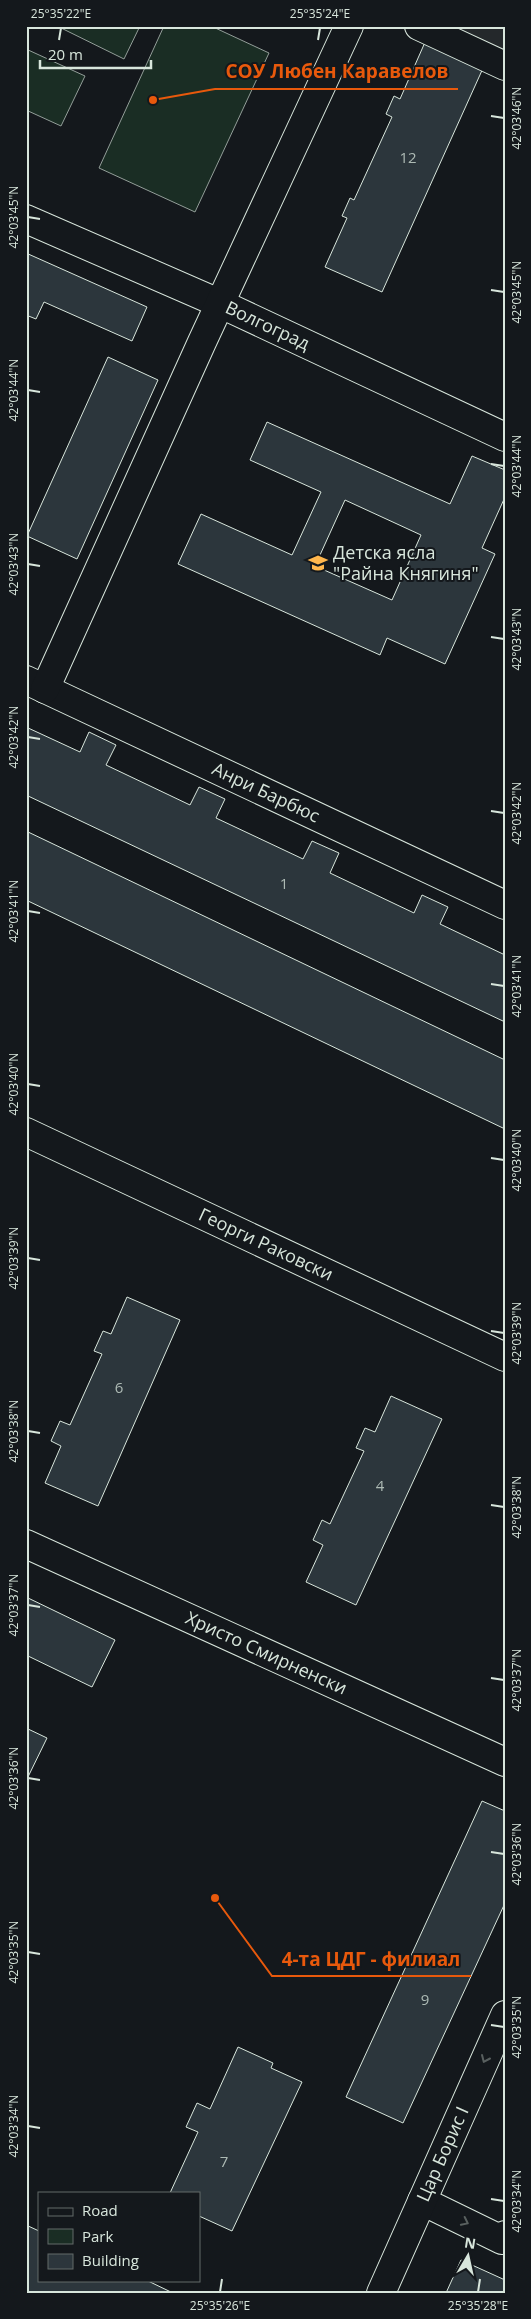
<svg xmlns="http://www.w3.org/2000/svg" width="531" height="2319" viewBox="0 0 531 2319" font-family="'Open Sans',sans-serif">
  <rect width="100%" height="100%" fill="#14181c"/>
  <!-- green -->
  <g fill="#1a2d24" stroke="#939e99">
    <path d="M57,26H140L124,59Z"/>
    <path d="M164,26H211L269,53L195,212L99,168Z"/>
    <path d="M26,49L85,76L61,126L26,110Z"/>
  </g>
  <!-- parking -->
  <path fill="#24282b" stroke="#939e99" d="M448,26H505V53Z"/>
  <!-- building -->
  <g fill="#2c363c" stroke="#d8e6dc" fill-rule="evenodd">
    <path d="M426,40L484,66L382,292L325,267L347,218L342,216L350,198L354,200L392,117L386,114L394,96L400,99Z"/>
    <path d="M26,253L147,307L132,341L44,302L36,319L26,315Z"/>
    <path d="M108,357L158,380L77,559L27,536Z"/>
    <path d="M267,422L450,504L472,456L505,470V497L482,548L495,554L445,664L387,638L380,655L178,564L201,514L292,555L321,492L250,460ZM345,500L421,535L392,600L315,566Z"/>
    <path d="M26,727L80,752L89,732L116,745L106,765L190,805L199,787L225,799L216,818L303,859L312,841L339,853L330,873L414,913L422,895L448,907L440,924L505,955V1022L26,795Z"/>
    <path d="M26,831L505,1060V1129L26,900Z"/>
    <path d="M127,1297L180,1320L98,1506L45,1483L61,1446L51,1441L60,1421L70,1425L102,1354L94,1351L103,1331L111,1334Z"/>
    <path d="M391,1396L442,1419L356,1605L306,1582L323,1545L313,1540L322,1520L330,1524L364,1451L356,1448L365,1428L375,1432Z"/>
    <path d="M26,1597L115,1640L92,1687L26,1655Z"/>
    <path d="M26,1728L47,1738L26,1781Z"/>
    <path d="M482,1801L505,1811V1903L403,2123L346,2097Z"/>
    <path d="M238,2047L273,2063L271,2068L302,2082L232,2231L199,2216V2193H170L198,2132L186,2127L197,2103L210,2109Z"/>
    <path d="M26,2225L39,2231V2280H146L173,2293H26Z"/>
    <path d="M461,2260L505,2280V2293H446Z"/>
  </g>
  <g fill="none" stroke-linecap="round" stroke-linejoin="round">
    <!-- minor casing -->
    <g stroke="#d8e6dc" stroke-width="30">
      <g id="minor">
        <path d="M419,26L505,66"/>
        <path id="s1" d="M26,219L221,304L505,437"/>
        <path id="s2" d="M26,680L505,905"/>
        <path d="M45,689L202,342L349,26"/>
        <path id="s3" d="M26,1544L505,1762"/>
        <path d="M422,2201L502,2240L505,2235"/>
        <path id="s4" d="M381,2293L505,2015"/>
      </g>
    </g>
    <!-- tertiary casing -->
    <g stroke="#d8e6dc" stroke-width="30">
      <g id="tertiary">
        <path id="s5" d="M26,1132L505,1357"/>
      </g>
    </g>
    <!-- minor -->
    <use href="#minor" stroke="#14181c" stroke-width="28"/>
    <!-- tertiary -->
    <use href="#tertiary" stroke="#14181c" stroke-width="28"/>
  </g>
  <!-- one-way arrows -->
  <defs><path id="oneway-chevron" d="M-2-3.5L2.5 0L-2 3.5" fill="none" stroke-width="1.6" stroke-linecap="round" stroke-linejoin="round" transform="scale(1.25)"/></defs>
  <g stroke="#59605f">
    <use href="#oneway-chevron" transform="translate(485 2059) rotate(114)"/>
    <use href="#oneway-chevron" transform="translate(465 2222) rotate(26)"/>
  </g>
  <!-- ticks -->
  <path fill="none" stroke="#d8e6dc" stroke-width="2" d="M59,40L61,28M318,40L320,28M491,116L504,118M28,217L40,219M491,290L504,292M28,390L40,392M491,464L504,466M28,564L40,566M491,637L504,639M28,737L40,739M491,811L504,813M28,911L40,913M491,984L504,986M28,1084L40,1086M491,1158L504,1160M28,1258L40,1260M491,1331L504,1333M28,1431L40,1433M491,1505L504,1507M28,1605L40,1607M491,1678L504,1680M28,1778L40,1780M491,1852L504,1854M28,1952L40,1954M491,2025L504,2027M28,2126L40,2128M491,2199L504,2201M220,2292L222,2279M478,2292L480,2279"/>
  <!-- icons -->
  <defs>
    <g id="school-bare" transform="scale(1.5)"><path d="M0-5L7-2L0 1L-7-2ZM-4 1L0 2.5L4 1V4Q0 6-4 4Z" fill="#ffb74d" stroke="#14181c" stroke-width="2.5" paint-order="stroke"/></g>
  </defs>
  <g fill-rule="evenodd">
    <use href="#school-bare" x="318" y="563"/>
  </g>
  <g text-anchor="middle" stroke-width="4" stroke-linejoin="round" paint-order="stroke">
    <!-- number labels -->
    <g font-size="15" fill="#adbab4">
      <text x="408" y="163">12</text>
      <text x="284" y="889">1</text>
      <text x="119" y="1393">6</text>
      <text x="380" y="1491">4</text>
      <text x="425" y="2005">9</text>
      <text x="224" y="2167">7</text>
    </g>
    <!-- street labels -->
    <g font-size="18" fill="#d8e6dc" stroke="#14181c">
      <text dy="6" stroke="none"><textPath href="#s1" startOffset="264">Волгоград</textPath></text>
      <text dy="6" stroke="none"><textPath href="#s2" startOffset="265">Анри Барбюс</textPath></text>
      <text dy="6" stroke="none"><textPath href="#s5" startOffset="265">Георги Раковски</textPath></text>
      <text dy="6" stroke="none"><textPath href="#s3" startOffset="264">Христо Смирненски</textPath></text>
      <text dy="6" stroke="none"><textPath href="#s4" startOffset="152">Цар Борис I</textPath></text>
    </g>
    <!-- poi labels -->
    <g font-size="18" fill="#d8e6dc" stroke="#14181c" text-anchor="start">
      <text x="333" y="559">Детска ясла<tspan x="333" dy="21">"Райна Княгиня"</tspan></text>
    </g>
  </g>
  <!-- callouts -->
  <path fill="none" stroke="#e8590c" stroke-width="2" d="M153 100L215 89H458M215 1898L272 1976H471"/>
  <g fill="#e8590c" stroke="#14181c" stroke-width="2">
    <circle cx="153" cy="100" r="5"/>
    <circle cx="215" cy="1898" r="5"/>
  </g>
  <g font-size="19" text-anchor="middle" font-weight="bold" fill="#e8590c" stroke="#14181c" stroke-width="4" stroke-linejoin="round" paint-order="stroke">
    <text x="337" y="78">СОУ Любен Каравелов</text>
    <text x="371" y="1966">4-та ЦДГ - филиал</text>
  </g>
  <!-- border -->
  <rect width="531" height="2319" fill="none" stroke="#14181c" stroke-width="55"/>
  <!-- legend -->
  <rect x="38" y="2192" width="162" height="90" fill="#14181c" stroke="#626a69"/>
  <rect x="48" y="2208" width="25" height="8" fill="#14181c" stroke="#626a69"/>
  <text x="82" y="2216" font-size="15" fill="#d8e6dc">Road</text>
  <rect x="48" y="2229" width="25" height="15" fill="#1a2d24" stroke="#626a69"/>
  <text x="82" y="2242" font-size="15" fill="#d8e6dc">Park</text>
  <rect x="48" y="2254" width="25" height="15" fill="#2c363c" stroke="#626a69"/>
  <text x="82" y="2266" font-size="15" fill="#d8e6dc">Building</text>
  <!-- north arrow -->
  <g transform="translate(468 2256) rotate(9)" stroke="#14181c" stroke-width="4" paint-order="stroke">
  <path d="M0-4L9 19L0 12L-9 19Z" fill="#d8e6dc"/>
  <text y="-8" font-size="14" font-weight="bold" text-anchor="middle" fill="#d8e6dc">N</text>
  </g>
  <!-- scale -->
  <path d="M40 60v8h111v-8" fill="none" stroke="#d8e6dc" stroke-width="2.5"/>
  <text x="48" y="60" font-size="15" fill="#d8e6dc" stroke="#14181c" stroke-width="4" paint-order="stroke">20 m</text>
  <rect x="28" y="28" width="476" height="2264" fill="none" stroke="#d8e6dc" stroke-width="2"/>
  <g font-size="12" text-anchor="middle" fill="#d8e6dc">
    <text x="61" y="18">25°35'22"E</text>
    <text x="320" y="18">25°35'24"E</text>
    <text transform="translate(517 118) rotate(-90)" y="4">42°03'46"N</text>
    <text transform="translate(14 217) rotate(-90)" y="4">42°03'45"N</text>
    <text transform="translate(517 292) rotate(-90)" y="4">42°03'45"N</text>
    <text transform="translate(14 390) rotate(-90)" y="4">42°03'44"N</text>
    <text transform="translate(517 466) rotate(-90)" y="4">42°03'44"N</text>
    <text transform="translate(14 564) rotate(-90)" y="4">42°03'43"N</text>
    <text transform="translate(517 639) rotate(-90)" y="4">42°03'43"N</text>
    <text transform="translate(14 737) rotate(-90)" y="4">42°03'42"N</text>
    <text transform="translate(517 813) rotate(-90)" y="4">42°03'42"N</text>
    <text transform="translate(14 911) rotate(-90)" y="4">42°03'41"N</text>
    <text transform="translate(517 986) rotate(-90)" y="4">42°03'41"N</text>
    <text transform="translate(14 1084) rotate(-90)" y="4">42°03'40"N</text>
    <text transform="translate(517 1160) rotate(-90)" y="4">42°03'40"N</text>
    <text transform="translate(14 1258) rotate(-90)" y="4">42°03'39"N</text>
    <text transform="translate(517 1333) rotate(-90)" y="4">42°03'39"N</text>
    <text transform="translate(14 1431) rotate(-90)" y="4">42°03'38"N</text>
    <text transform="translate(517 1507) rotate(-90)" y="4">42°03'38"N</text>
    <text transform="translate(14 1605) rotate(-90)" y="4">42°03'37"N</text>
    <text transform="translate(517 1680) rotate(-90)" y="4">42°03'37"N</text>
    <text transform="translate(14 1778) rotate(-90)" y="4">42°03'36"N</text>
    <text transform="translate(517 1854) rotate(-90)" y="4">42°03'36"N</text>
    <text transform="translate(14 1952) rotate(-90)" y="4">42°03'35"N</text>
    <text transform="translate(517 2027) rotate(-90)" y="4">42°03'35"N</text>
    <text transform="translate(14 2126) rotate(-90)" y="4">42°03'34"N</text>
    <text transform="translate(517 2201) rotate(-90)" y="4">42°03'34"N</text>
    <text x="220" y="2310">25°35'26"E</text>
    <text x="478" y="2310">25°35'28"E</text>
  </g>
</svg>
